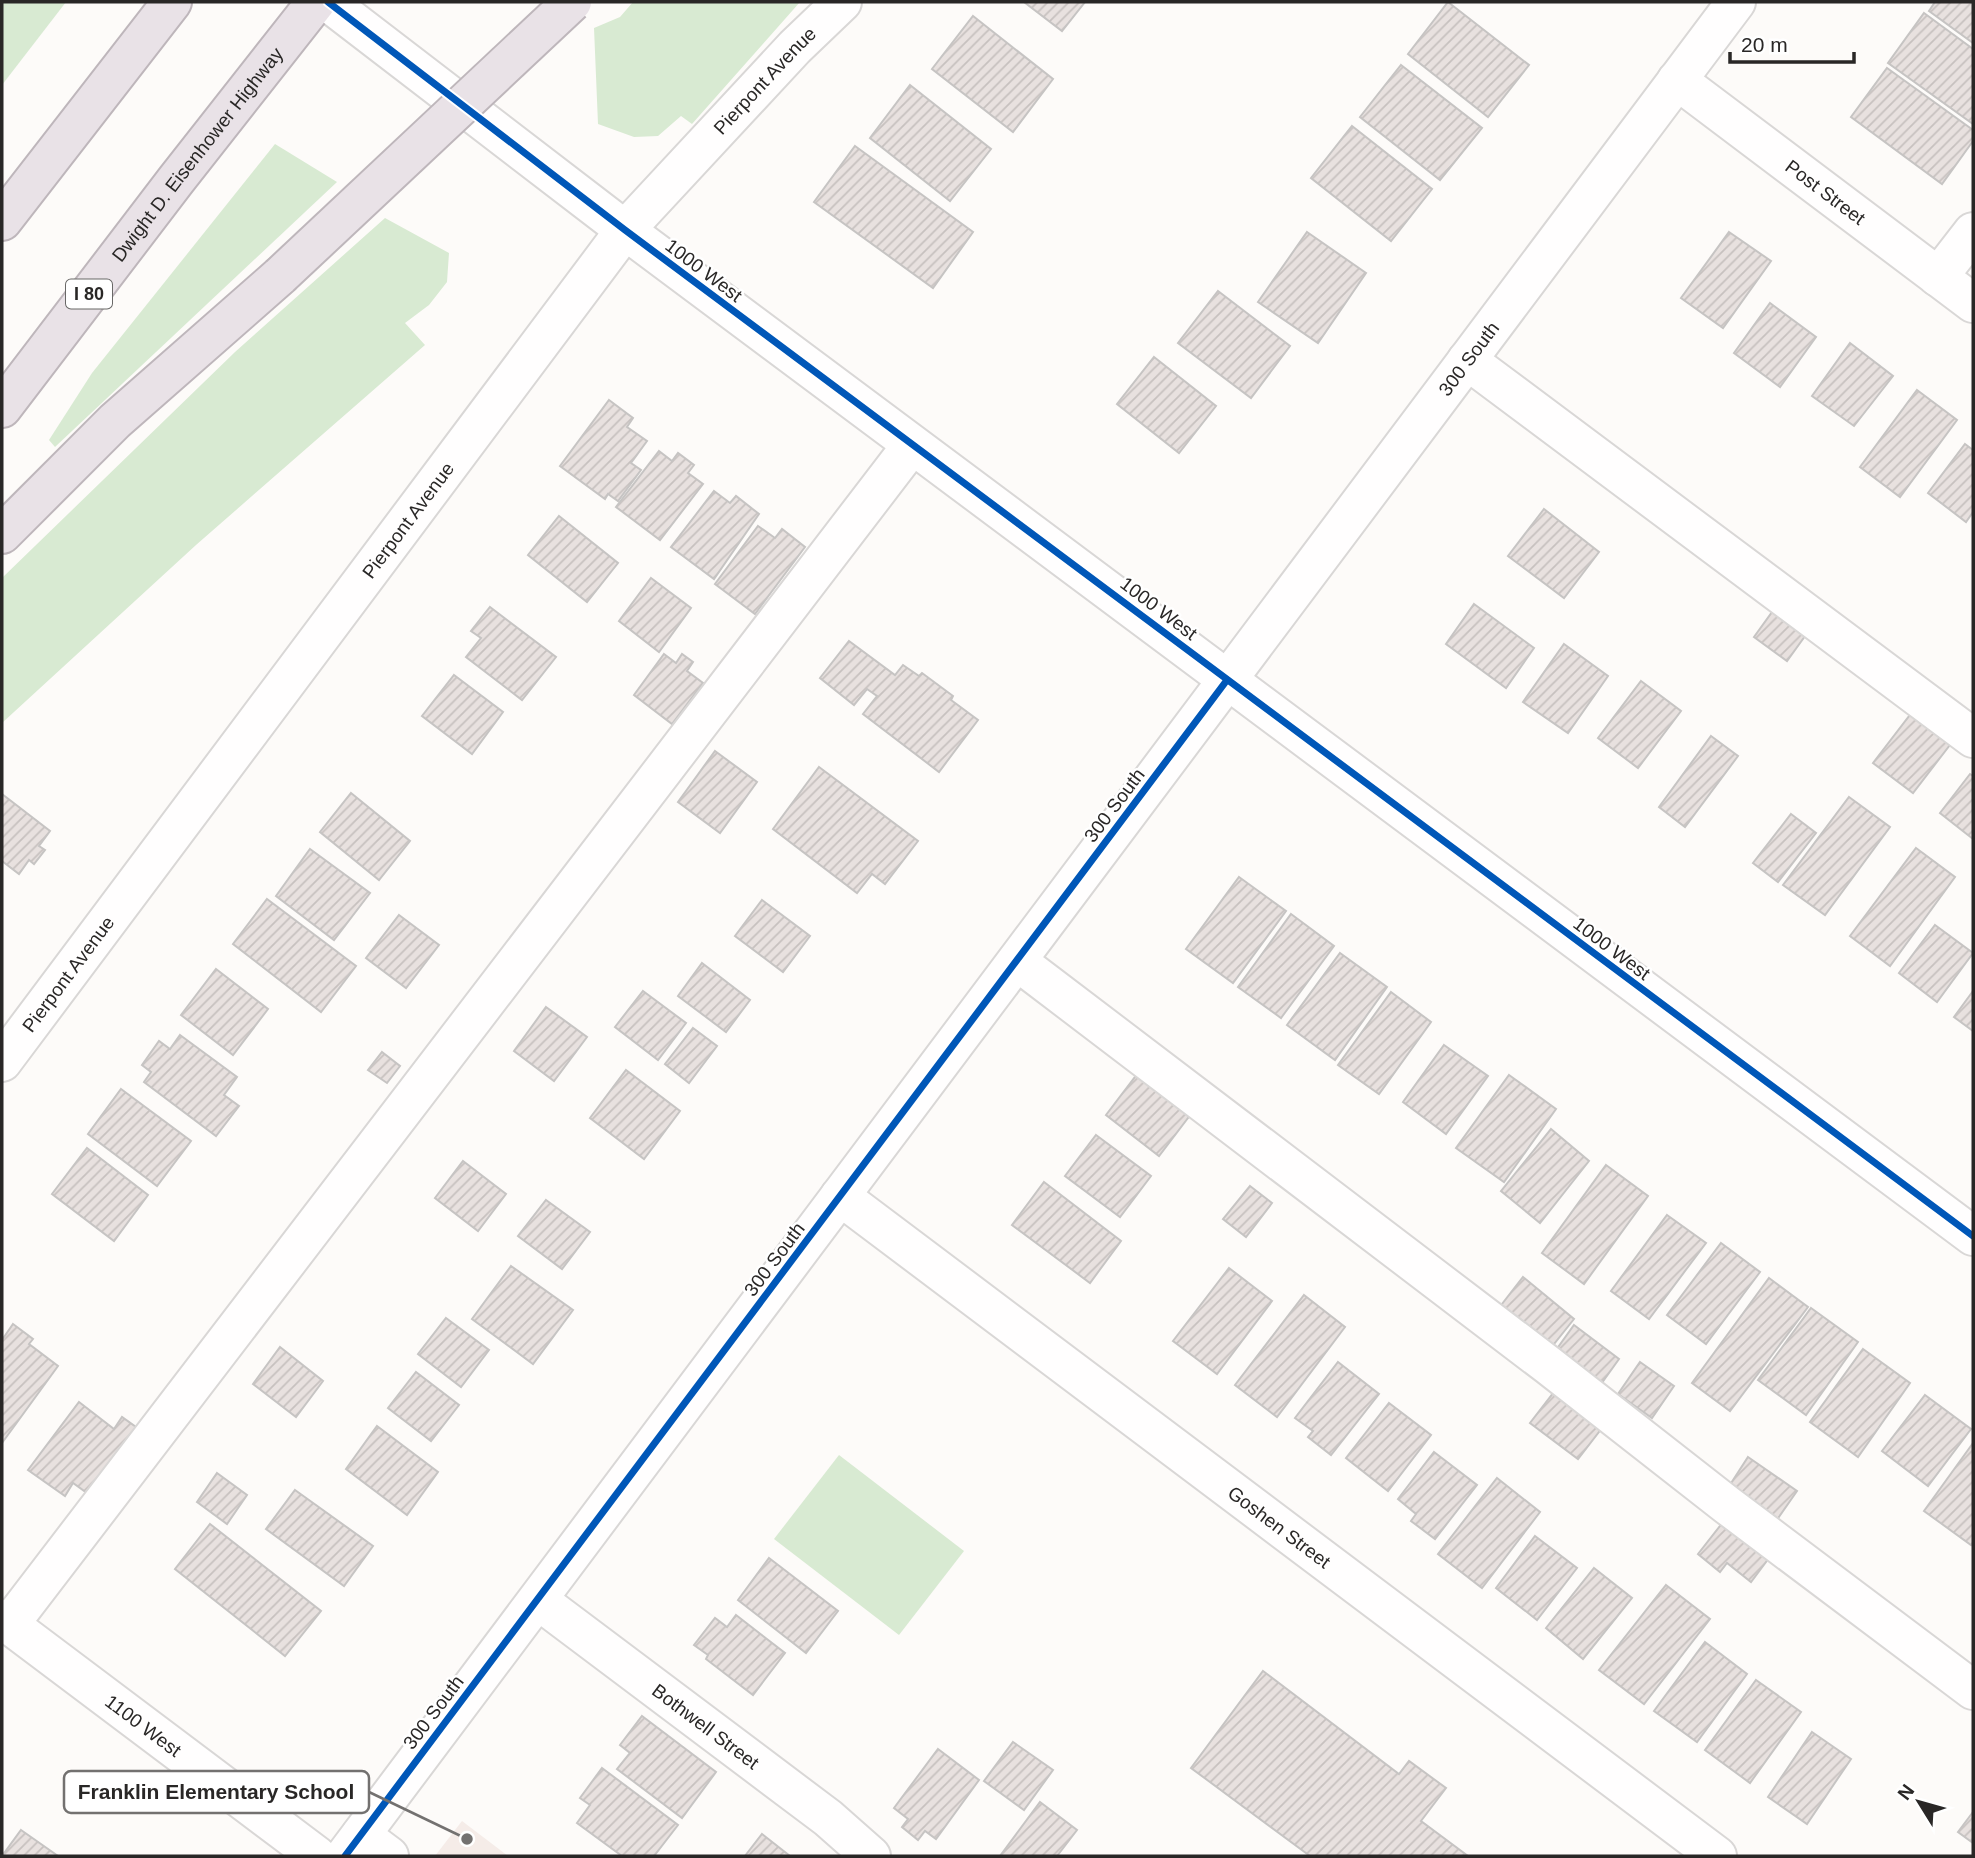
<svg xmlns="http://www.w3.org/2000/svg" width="1975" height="1858" viewBox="0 0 1975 1858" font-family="Helvetica,sans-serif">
  <defs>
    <pattern id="building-hatch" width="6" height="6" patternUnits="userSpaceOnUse" patternTransform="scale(1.75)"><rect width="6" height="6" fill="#e8e1df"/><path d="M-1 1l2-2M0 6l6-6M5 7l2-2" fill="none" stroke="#c7c1bf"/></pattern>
  </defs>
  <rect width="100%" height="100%" fill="#fdfbf9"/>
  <!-- built -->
  <path fill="#f5ece8" d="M462,1821L508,1856H435Z"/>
  <!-- green -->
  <g fill="#d8ead2">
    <path d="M2,2H66L2,85Z"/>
    <path d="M633,2H800L692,124L681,116L658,136L634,137L598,124L594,28L620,17Z"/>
    <path d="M275,144L337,182L55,447L49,440L92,373Z"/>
    <path d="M385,218L449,253L447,282L429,305L405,323L425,345L196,545L2,723V578L235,352Z"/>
    <path d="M839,1455L964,1551L899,1635L774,1539Z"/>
  </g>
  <!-- building -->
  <g fill="url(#building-hatch)" stroke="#c6c4c3" stroke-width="2">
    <path d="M1024,2H1085L1062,31Z"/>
    <path d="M1448,2L1529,65L1488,117L1408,54Z"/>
    <path d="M1935,2H1973V43L1929,11Z"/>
    <path d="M1924,13L1973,49V124L1888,63Z"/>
    <path d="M973,16L1053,79L1013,132L932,69Z"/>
    <path d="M1401,65L1482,128L1440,180L1360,117Z"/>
    <path d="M1887,68L1973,130V141L1942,184L1851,117Z"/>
    <path d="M910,85L991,149L950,201L870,138Z"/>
    <path d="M1352,126L1432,189L1391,241L1311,178Z"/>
    <path d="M855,146L973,232L933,288L814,202Z"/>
    <path d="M1307,232L1366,273L1318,343L1258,302Z"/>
    <path d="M1729,232L1771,261L1723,328L1681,298Z"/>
    <path d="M1218,291L1290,346L1251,398L1178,343Z"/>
    <path d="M1770,303L1816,337L1780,387L1734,353Z"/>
    <path d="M1850,343L1893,376L1854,426L1812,396Z"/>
    <path d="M1154,357L1216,406L1179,453L1117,404Z"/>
    <path d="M1917,390L1957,420L1900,497L1860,467Z"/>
    <path d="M609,400L633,418L627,427L647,441L631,463L641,470L618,501L608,494L605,499L560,466Z"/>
    <path d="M1965,444L1973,450V512L1966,522L1928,493Z"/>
    <path d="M659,451L672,461L678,453L694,465L688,473L703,484L660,540L616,507Z"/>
    <path d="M714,491L730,503L736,496L759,514L714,579L671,547Z"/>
    <path d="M1544,509L1599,552L1564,598L1508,556Z"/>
    <path d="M559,516L618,563L587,602L528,555Z"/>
    <path d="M758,526L775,538L782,529L805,547L755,614L715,584Z"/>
    <path d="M651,578L691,608L659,652L619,621Z"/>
    <path d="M1780,601L1813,625L1787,661L1754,637Z"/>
    <path d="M1474,604L1534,648L1506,688L1446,644Z"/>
    <path d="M490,607L556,657L522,700L466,657L481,638L471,631Z"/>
    <path d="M849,641L895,675L903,665L919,676L922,673L953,696L951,700L978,720L939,772L863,714L877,696L867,689L854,705L820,678Z"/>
    <path d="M1564,644L1608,676L1568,733L1523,702Z"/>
    <path d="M664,654L676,663L682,654L693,662L687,671L703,683L672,724L634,695Z"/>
    <path d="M454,675L503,712L472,754L422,716Z"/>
    <path d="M1641,681L1681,711L1638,768L1598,738Z"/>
    <path d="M1913,711L1953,741L1913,793L1873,763Z"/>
    <path d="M1711,736L1738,756L1685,827L1659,807Z"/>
    <path d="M715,751L757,782L720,833L678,802Z"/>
    <path d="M819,767L918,841L885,884L872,874L857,893L773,829Z"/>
    <path d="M1970,774L1973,776V839L1940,813Z"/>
    <path d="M351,793L410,841L379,880L320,832Z"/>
    <path d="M2,794L50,831L39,846L45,850L34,864L29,860L19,874L2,861Z"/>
    <path d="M1849,797L1890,827L1825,915L1783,885Z"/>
    <path d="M1791,814L1816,833L1778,882L1753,863Z"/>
    <path d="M1916,848L1955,877L1890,966L1850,936Z"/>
    <path d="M310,849L370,893L334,940L276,896Z"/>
    <path d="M1239,877L1286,911L1233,983L1186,949Z"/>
    <path d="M267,899L356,966L321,1012L233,944Z"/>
    <path d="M762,900L810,936L783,972L735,936Z"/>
    <path d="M1291,914L1334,946L1281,1018L1238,987Z"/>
    <path d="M399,915L439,945L406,988L366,958Z"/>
    <path d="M1935,925L1973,953L1937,1002L1899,973Z"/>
    <path d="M1340,953L1387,987L1335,1060L1287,1025Z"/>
    <path d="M702,963L750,1000L726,1032L678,996Z"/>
    <path d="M216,969L268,1009L233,1055L181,1015Z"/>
    <path d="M643,991L686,1023L658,1060L615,1027Z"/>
    <path d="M1973,991V1031L1954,1017Z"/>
    <path d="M1391,992L1431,1022L1379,1094L1338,1065Z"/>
    <path d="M546,1007L587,1037L554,1081L514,1051Z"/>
    <path d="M693,1028L717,1046L689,1083L665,1064Z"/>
    <path d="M180,1035L237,1077L224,1095L239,1106L216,1136L144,1082L151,1072L142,1065L159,1041L170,1049Z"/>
    <path d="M1444,1045L1488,1076L1446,1134L1403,1102Z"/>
    <path d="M382,1052L400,1066L387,1083L368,1070Z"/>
    <path d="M626,1070L680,1111L644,1159L590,1118Z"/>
    <path d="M1138,1073L1191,1114L1159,1156L1106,1115Z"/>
    <path d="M1509,1075L1556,1109L1504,1182L1456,1148Z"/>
    <path d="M121,1089L191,1141L157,1186L88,1134Z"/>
    <path d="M1551,1129L1589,1161L1540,1223L1501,1191Z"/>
    <path d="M1096,1135L1151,1176L1120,1217L1065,1176Z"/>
    <path d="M87,1148L148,1195L114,1241L52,1194Z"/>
    <path d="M463,1161L506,1194L478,1231L435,1198Z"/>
    <path d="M1606,1165L1648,1196L1584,1284L1542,1253Z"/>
    <path d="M1044,1182L1121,1241L1090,1283L1012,1225Z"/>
    <path d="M1250,1186L1272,1203L1246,1237L1223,1219Z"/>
    <path d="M546,1200L590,1232L562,1269L518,1236Z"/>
    <path d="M1667,1215L1706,1243L1649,1319L1611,1291Z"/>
    <path d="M1721,1243L1760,1272L1706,1344L1667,1315Z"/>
    <path d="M511,1266L573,1310L533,1364L472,1319Z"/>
    <path d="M1229,1268L1272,1301L1217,1374L1173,1341Z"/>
    <path d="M1523,1277L1574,1319L1546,1354L1495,1313Z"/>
    <path d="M1769,1278L1808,1307L1730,1411L1692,1383Z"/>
    <path d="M1304,1295L1345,1327L1277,1417L1235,1385Z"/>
    <path d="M1811,1308L1858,1342L1806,1415L1758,1380Z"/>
    <path d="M446,1318L489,1350L461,1387L418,1354Z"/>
    <path d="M13,1324L33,1339L29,1344L58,1366L2,1443V1340Z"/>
    <path d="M1574,1325L1619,1359L1596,1391L1551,1357Z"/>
    <path d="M280,1347L323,1381L296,1417L253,1384Z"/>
    <path d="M1863,1349L1910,1383L1858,1457L1810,1422Z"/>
    <path d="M1338,1362L1379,1394L1331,1455L1308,1437L1313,1431L1295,1418Z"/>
    <path d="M1640,1362L1674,1386L1652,1418L1618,1394Z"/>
    <path d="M416,1372L459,1405L431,1441L388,1408Z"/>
    <path d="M1554,1392L1602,1428L1578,1459L1530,1423Z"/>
    <path d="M1925,1395L1971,1429L1928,1486L1882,1451Z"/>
    <path d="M79,1402L114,1429L122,1417L143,1432L94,1498L73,1483L65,1496L28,1470Z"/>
    <path d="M1389,1403L1431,1435L1388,1491L1346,1458Z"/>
    <path d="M377,1426L438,1472L407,1515L346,1469Z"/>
    <path d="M1973,1443V1542L1971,1545L1924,1511Z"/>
    <path d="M1434,1452L1477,1485L1435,1539L1411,1521L1416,1514L1398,1499Z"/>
    <path d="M1748,1457L1797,1491L1774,1524L1726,1491Z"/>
    <path d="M217,1473L247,1495L227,1524L197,1502Z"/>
    <path d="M1497,1478L1540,1512L1482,1588L1438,1554Z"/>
    <path d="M295,1490L373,1546L344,1586L266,1529Z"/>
    <path d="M1727,1517L1772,1554L1751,1582L1727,1563L1720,1572L1698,1554Z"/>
    <path d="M210,1524L321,1611L285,1656L175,1569Z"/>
    <path d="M1535,1536L1577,1568L1537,1620L1496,1588Z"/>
    <path d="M769,1558L838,1611L806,1653L738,1600Z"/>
    <path d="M1594,1568L1632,1598L1583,1659L1546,1628Z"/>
    <path d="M1666,1585L1710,1619L1644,1704L1599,1670Z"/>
    <path d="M736,1615L785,1653L753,1695L706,1659L708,1655L694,1645L715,1618L727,1627Z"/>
    <path d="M1705,1642L1747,1674L1697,1742L1654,1711Z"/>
    <path d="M1263,1671L1399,1774L1409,1761L1446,1788L1421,1821L1468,1856H1310L1191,1768Z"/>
    <path d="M1756,1680L1801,1712L1750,1783L1705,1750Z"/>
    <path d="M642,1716L716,1772L682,1818L617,1769L630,1753L620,1745Z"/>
    <path d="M1812,1732L1851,1759L1807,1824L1768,1797Z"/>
    <path d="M1013,1742L1053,1770L1024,1810L984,1781Z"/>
    <path d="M938,1749L979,1780L936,1839L925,1831L918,1840L902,1827L908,1819L894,1808Z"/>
    <path d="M602,1768L678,1825L654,1856H622L577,1823L590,1805L580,1798Z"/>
    <path d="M1040,1802L1077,1830L1057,1856H1000Z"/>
    <path d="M1973,1812V1843L1958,1832Z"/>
    <path d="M21,1830L58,1856H2Z"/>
    <path d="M762,1834L790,1856H745Z"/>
  </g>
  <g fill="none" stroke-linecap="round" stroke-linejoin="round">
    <!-- minor casing -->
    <g stroke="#d9d7d6" stroke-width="42">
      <g id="minor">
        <path d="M328,2L625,230L1973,1236"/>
        <path id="s1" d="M1677,80L1973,303"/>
        <path d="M1938,277L1973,232"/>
        <path d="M1467,360L1973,738"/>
        <path d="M1017,961L1548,1365L1727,1505L1973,1690"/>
        <path id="s2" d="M2,1062L625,230L795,47L842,2"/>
        <path id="s3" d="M840,1196L1717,1856"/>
        <path id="s4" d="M538,1600L828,1818L871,1856"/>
        <path id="s5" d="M2,1619L317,1856"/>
        <path d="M9,1625L912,445"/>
        <path d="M361,1835L389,1856"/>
        <path id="s6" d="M345,1856L1736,2"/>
      </g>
    </g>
    <!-- highway casing -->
    <g stroke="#beb6bb" stroke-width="42">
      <g id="highway">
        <path d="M2,221L172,2"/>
        <path id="s7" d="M2,408L176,180L316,2"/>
        <path d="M2,534L115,421L280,276"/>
      </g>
    </g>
    <!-- minor -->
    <use href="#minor" stroke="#fffefe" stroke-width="38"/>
    <!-- highway -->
    <use href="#highway" stroke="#e9e2e7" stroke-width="38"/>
    <!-- highway-bridge casing -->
    <g stroke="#beb6bb" stroke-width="42" stroke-linecap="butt">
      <path id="highway-bridge" d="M280,276L572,2"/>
    </g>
    <!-- highway-bridge -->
    <use href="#highway-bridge" stroke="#e9e2e7" stroke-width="38"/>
    <!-- cycleway casing -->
    <g stroke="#fff" stroke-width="11">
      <g id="cycleway">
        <path d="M328,2L625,230L1973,1236"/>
        <path d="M345,1856L1227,680"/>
      </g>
    </g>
    <!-- cycleway -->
    <use href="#cycleway" stroke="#0057b8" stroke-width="7"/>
  </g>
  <g text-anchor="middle" stroke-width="5" stroke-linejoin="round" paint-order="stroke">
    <!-- shield labels -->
    <rect fill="#fff" stroke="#696867" stroke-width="2" x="66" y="279.5" width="46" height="29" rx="5"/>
    <g font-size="18" font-weight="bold" fill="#292726">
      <text x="89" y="300">I 80</text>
    </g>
    <!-- street labels -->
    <g font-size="19" fill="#292726" stroke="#fff">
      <text dy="7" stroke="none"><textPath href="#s2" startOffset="1244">Pierpont Avenue</textPath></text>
      <text dy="7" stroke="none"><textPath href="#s7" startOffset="320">Dwight D. Eisenhower Highway</textPath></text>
      <text dy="7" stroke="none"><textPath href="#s1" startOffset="186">Post Street</textPath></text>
      <text transform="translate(704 270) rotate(37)" y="7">1000 West</text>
      <text dy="7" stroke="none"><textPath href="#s6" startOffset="1872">300 South</textPath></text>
      <text dy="7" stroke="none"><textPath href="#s2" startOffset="677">Pierpont Avenue</textPath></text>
      <text transform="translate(1159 608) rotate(37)" y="7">1000 West</text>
      <text transform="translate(1114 805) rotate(-53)" y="7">300 South</text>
      <text transform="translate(1612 948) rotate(37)" y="7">1000 West</text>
      <text dy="7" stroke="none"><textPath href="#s2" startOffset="110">Pierpont Avenue</textPath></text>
      <text transform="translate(774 1259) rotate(-53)" y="7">300 South</text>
      <text dy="7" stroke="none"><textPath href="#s3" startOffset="550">Goshen Street</textPath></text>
      <text transform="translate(433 1712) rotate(-53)" y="7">300 South</text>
      <text dy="7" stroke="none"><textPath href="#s5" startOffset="177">1100 West</textPath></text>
      <text dy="7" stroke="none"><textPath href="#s4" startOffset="210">Bothwell Street</textPath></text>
    </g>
  </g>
  <!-- callouts -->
  <path fill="none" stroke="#737170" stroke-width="2.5" d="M467 1839L369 1792"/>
  <circle fill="#737170" stroke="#fff" stroke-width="2.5" cx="467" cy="1839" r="7"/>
  <rect fill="#fff" stroke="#737170" stroke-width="2.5" x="64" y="1771" width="305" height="42" rx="7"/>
  <g font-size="21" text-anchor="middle" font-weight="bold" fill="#292726">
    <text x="216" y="1799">Franklin Elementary School</text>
  </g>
  <!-- border -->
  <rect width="1975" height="1858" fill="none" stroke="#292726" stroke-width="7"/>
  <!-- north arrow -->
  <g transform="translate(1919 1802) rotate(307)" stroke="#ffffff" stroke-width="5" paint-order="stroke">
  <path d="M0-5L12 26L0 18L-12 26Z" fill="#292726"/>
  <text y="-10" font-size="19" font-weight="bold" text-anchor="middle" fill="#292726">N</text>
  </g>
  <!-- scale -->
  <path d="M1730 52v10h124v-10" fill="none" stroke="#292726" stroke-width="3.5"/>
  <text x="1741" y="52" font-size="21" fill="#292726" stroke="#ffffff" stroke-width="5" paint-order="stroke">20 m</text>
</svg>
